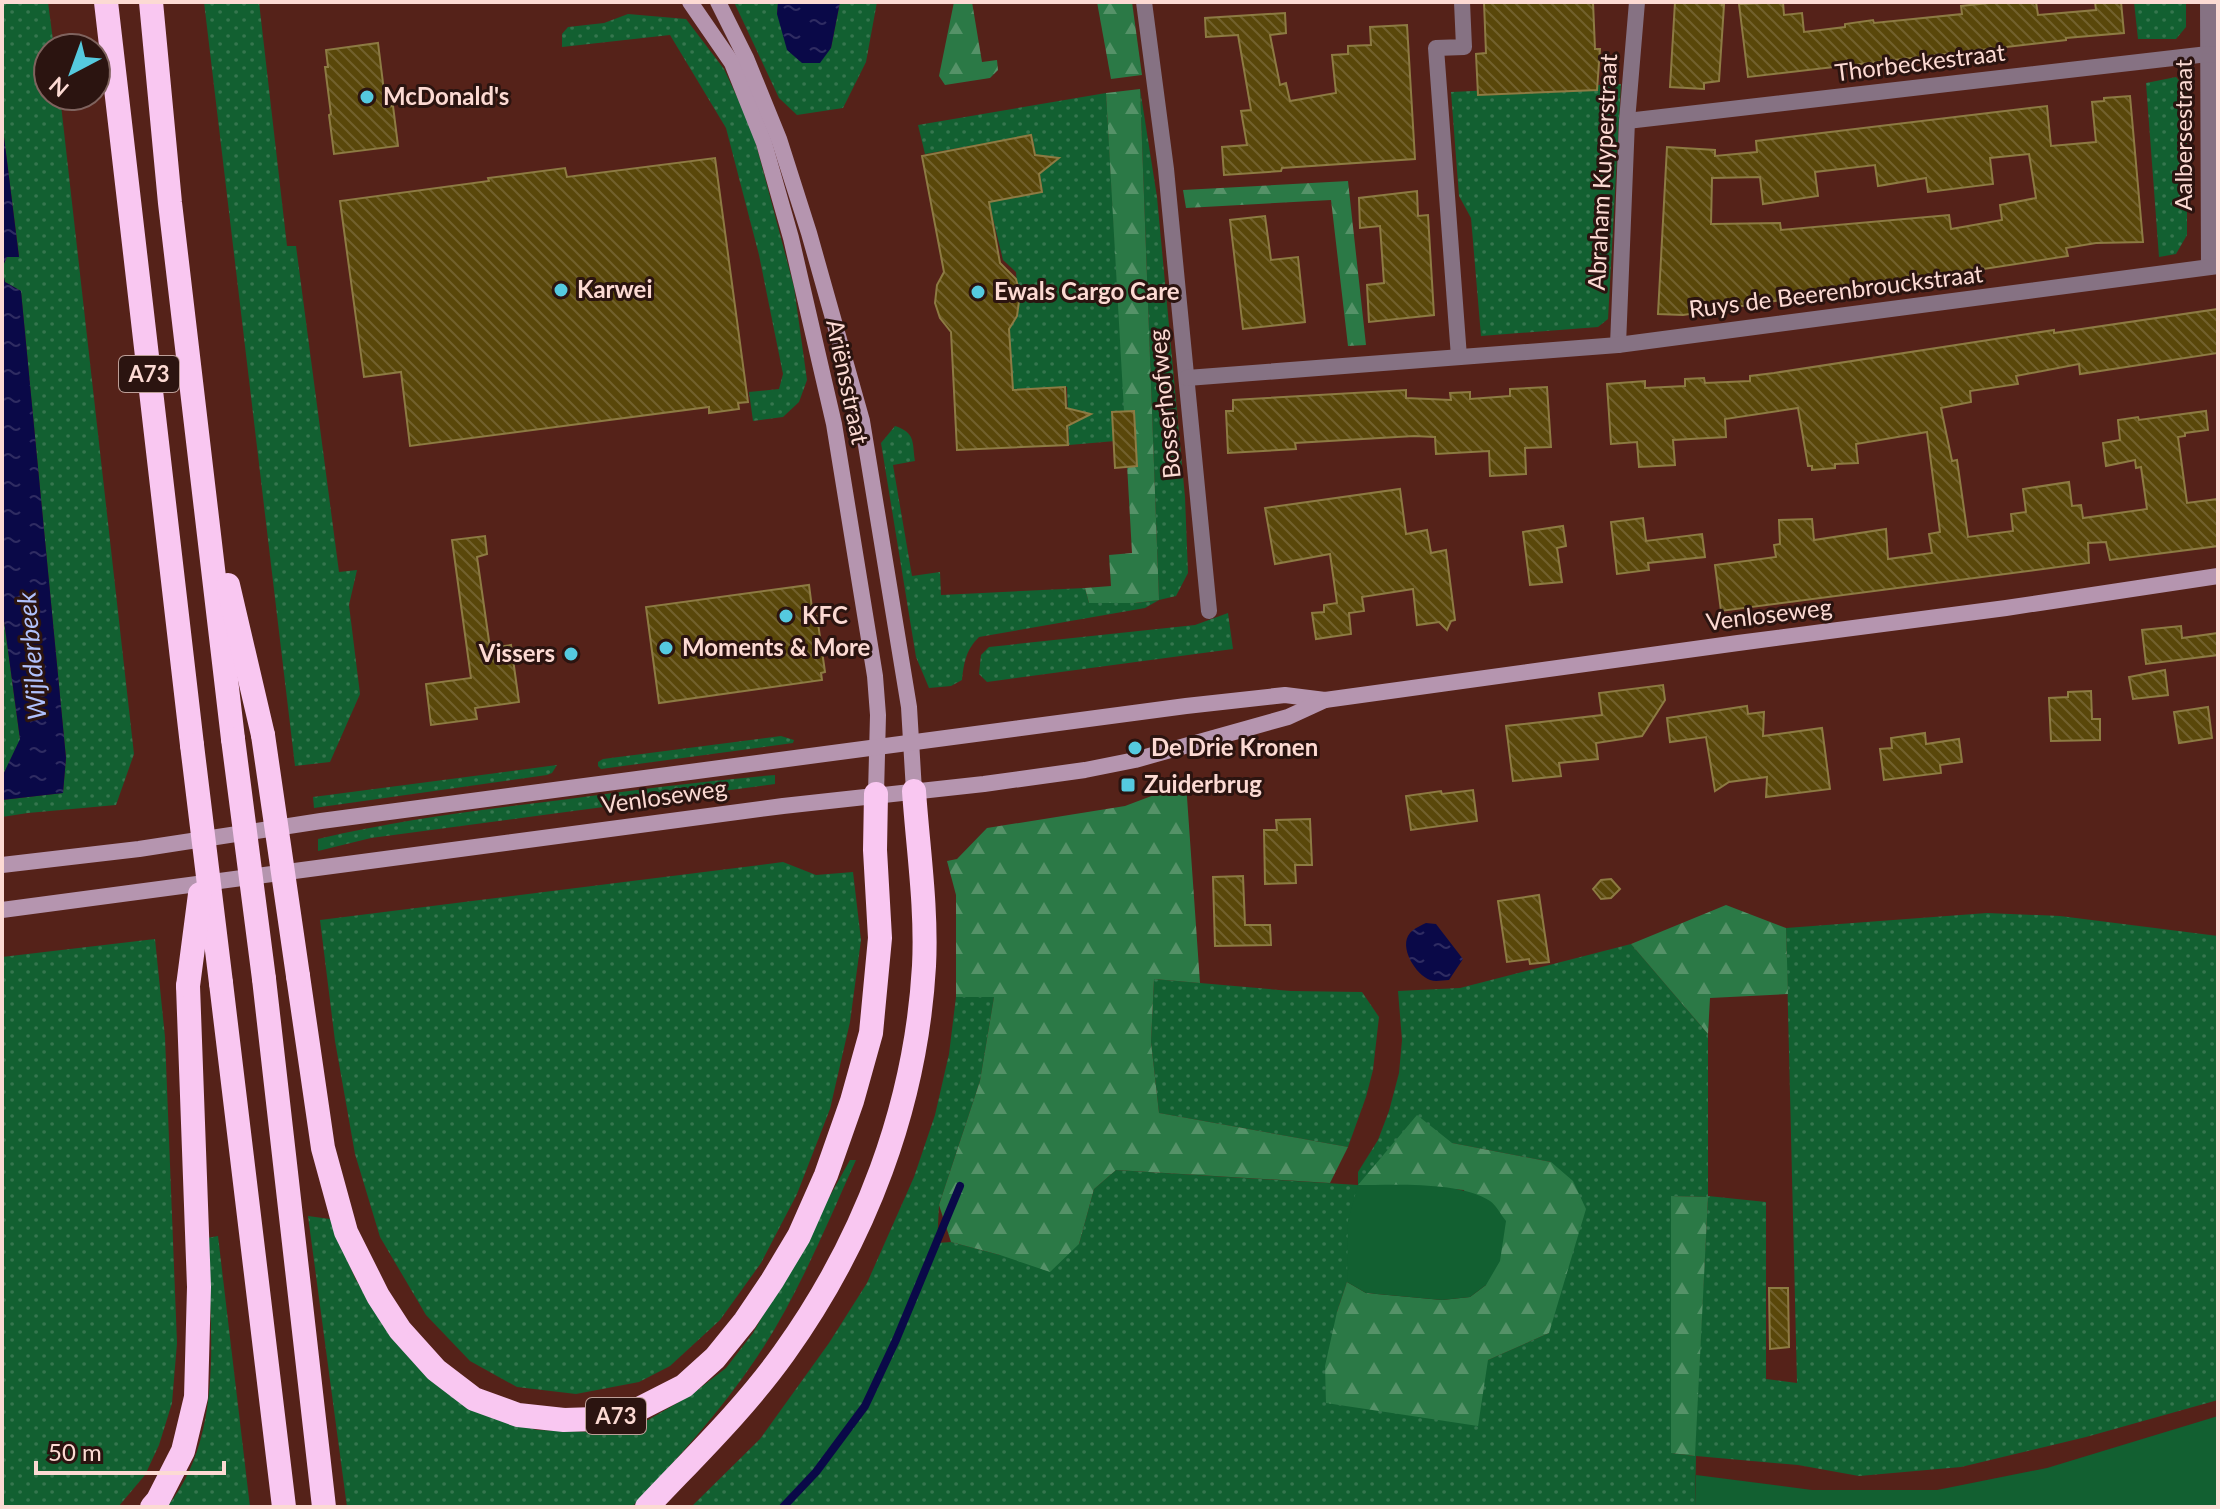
<svg xmlns="http://www.w3.org/2000/svg" width="2220" height="1509" viewBox="0 0 2220 1509" font-family="Lato,sans-serif">
  <defs>
    <pattern id="grass-dots" width="8" height="8" patternUnits="userSpaceOnUse" patternTransform="scale(2)"><rect width="8" height="8" fill="#126031"/><path d="M2 2h.1M6 6h.1" fill="none" stroke="#35764e" stroke-width="1.8" stroke-linecap="round"/></pattern>
    <pattern id="forest-firs" width="22" height="20" patternUnits="userSpaceOnUse" patternTransform="scale(2)"><rect width="22" height="20" fill="#2b7946"/><path d="M5 1l3.5 6h-7zM16 11l3.5 6h-7z" fill="#559268"/></pattern>
    <pattern id="water-ripples" width="26" height="14" patternUnits="userSpaceOnUse" patternTransform="scale(2)"><rect width="26" height="14" fill="#0a0948"/><path d="M2 4q2-2 4 0t4 0M15 11q2-2 4 0t4 0" fill="none" stroke="#2f2c62"/></pattern>
    <pattern id="building-back-hatch" width="6" height="6" patternUnits="userSpaceOnUse" patternTransform="scale(2)"><rect width="6" height="6" fill="#59470a"/><path d="M-1 5l2 2M0 0l6 6M5-1l2 2" fill="none" stroke="#72612d"/></pattern>
  </defs>
  <rect width="100%" height="100%" fill="#552219"/>
  <!-- grass -->
  <g fill="url(#grass-dots)" fill-rule="evenodd">
    <path d="M2,2H48L54,48H48V96H60L134,754L116,805L28,813L2,817V800L63,793L66,758L21,291L5,282L2,268L7,257L19,256L4,137L2,98Z"/>
    <path d="M204,2H259L287,246H296L339,572L357,570L349,605L360,694L330,762L295,766Z"/>
    <path d="M734,2H778L777,14L831,48L840,2H877L866,62L843,108L797,115L779,98Z"/>
    <path d="M2134,2H2186V27L2176,39H2138Z"/>
    <path d="M628,14L686,19L724,69L752,129L794,287L807,380L799,402L783,417L753,421L749,392L779,389L783,374L759,255L726,128L670,35L562,47V34L568,27L604,23Z"/>
    <path d="M2176,77L2187,90V235L2176,254L2159,257L2146,83Z"/>
    <path d="M1621,84L1608,319L1598,327L1481,336L1471,218L1459,196L1451,92Z"/>
    <path d="M1140,89L1157,197L1185,497L1188,573L1176,596L1159,600L1145,608L979,637C966,650 964,662 962,680L951,686L929,688L916,657L881,443L895,426C916,433 912,442 915,461L893,465L912,576L940,572L941,595L1085,588L1089,603H1135L1159,600Z"/>
    <path d="M1106,93L1127,440L1069,445L1067,387L1013,389L1009,328L1019,308L1016,272L1003,260L989,202L1043,192L1032,135L925,154L918,125Z"/>
    <path d="M2,606L20,740L2,777Z"/>
    <path d="M1228,613L1233,649L987,682L979,674L981,655L989,647L1195,625Z"/>
    <path d="M781,736L794,740L793,743L601,769L598,766V762L603,759Z"/>
    <path d="M557,765L552,773L547,775L314,808L313,797Z"/>
    <path d="M775,775V784L371,838L318,851V839C398,820 479,810 561,800C632,790 703,781 775,775Z"/>
    <path d="M783,862L816,875L853,872L861,940L850,1022L830,1109L797,1194L761,1263L720,1320L670,1366L639,1382L576,1394L517,1387L470,1361L426,1315L380,1237L355,1154L335,1041L320,920Z"/>
    <path d="M1987,913L2060,916L2218,936V1400L2086,1437L1961,1467L1859,1476L1798,1465L1696,1456L1695,1507H691L760,1439L829,1343L867,1283L914,1177L935,1115L949,1054L956,997H994L980,1081L939,1205L937,1243L951,1242L1000,1255L1079,1244L1094,1189L1116,1170L1358,1185V1172L1378,1140L1389,1111L1399,1073L1402,1040L1398,991L1460,988L1631,944L1708,1034V1196L1766,1202V1379L1797,1383L1786,928ZM1452,1143L1551,1162L1549,1333L1488,1360L1337,1312L1347,1282ZM1671,1196L1708,1197L1694,1456L1672,1453Z"/>
    <path d="M155,939L165,1037L177,1343L172,1403L159,1445L145,1475L118,1507H2V957Z"/>
    <path d="M1154,979L1291,991L1362,992L1379,1017L1373,1070L1366,1097L1348,1147L1159,1113L1151,1042Z"/>
    <path d="M850,1160H856C826,1226 798,1296 757,1357C721,1411 677,1459 632,1507H347L308,1216L330,1219L355,1278L390,1335L476,1411L537,1430L594,1432L648,1420L691,1395L726,1368L753,1333Z"/>
    <path d="M218,1236L250,1507H167C226,1434 210,1325 207,1238Z"/>
  </g>
  <!-- forest -->
  <g fill="url(#forest-firs)">
    <path d="M954,2H972L982,62L997,60L998,70L990,78L945,85L939,76Z"/>
    <path d="M1097,2H1132L1142,75L1111,79Z"/>
    <path d="M1140,89L1159,600L1135,603H1089L1085,588L1111,586L1109,555L1132,553L1106,93Z"/>
    <path d="M1348,181L1366,345L1348,346L1331,200L1186,208L1183,190Z"/>
    <path d="M1186,783L1200,983L1154,979L1151,1042L1159,1113L1348,1147L1330,1183L1116,1170L1094,1189L1079,1244L1050,1272L1000,1255L951,1242L939,1205L980,1081L994,997H956V895L947,861L957,859L987,828L1125,806Z"/>
    <path d="M1726,905L1786,928L1788,994L1710,998L1708,1034L1631,944Z"/>
    <path d="M1417,1115L1452,1143L1551,1162L1573,1181L1586,1209L1549,1333L1488,1360L1478,1426L1326,1403L1325,1366L1337,1312L1347,1282L1366,1293L1442,1300L1470,1297L1486,1285L1464,1190L1400,1185H1358Z"/>
    <path d="M1671,1196L1708,1197L1695,1456L1671,1453Z"/>
  </g>
  <!-- park -->
  <g fill="#126031">
    <path d="M1358,1185C1394,1185 1460,1181 1490,1201C1496,1205 1501,1215 1506,1221L1500,1261L1486,1285L1470,1297L1442,1300L1366,1293L1347,1282L1348,1220Z"/>
    <path d="M2218,1416V1507H1695L1696,1475L1812,1490H1937L2047,1468Z"/>
  </g>
  <!-- water -->
  <g fill="url(#water-ripples)">
    <path d="M778,2H840L831,48L820,63H802L787,50L777,14Z"/>
    <path d="M2,98L4,137L19,257H7L2,268L5,282L21,291L66,758L63,793L2,800V777L20,739L2,606Z"/>
    <path d="M1426,923L1436,924L1463,959L1449,980C1443,980 1436,982 1430,980C1416,975 1398,947 1410,933C1413,929 1422,925 1426,923Z"/>
  </g>
  <g fill="none" stroke-linecap="round" stroke-linejoin="round">
    <!-- stream -->
    <path stroke="#0a0948" stroke-width="8" d="M783,1507L816,1472L865,1406L896,1340L960,1186"/>
  </g>
  <!-- building -->
  <g fill="url(#building-back-hatch)" stroke="#8d7b43" stroke-width="2" fill-rule="evenodd">
    <path d="M1484,2H1593L1595,49H1600L1597,90L1478,95L1476,54L1486,53Z"/>
    <path d="M1675,2H1722V5H1724L1719,81L1704,83V89L1670,87Z"/>
    <path d="M1783,2L1784,15L1802,13L1804,32L1845,27V24L1873,20L1874,23L1962,14L1961,6L1998,2H2036L2038,15L2096,10L2095,2H2121L2124,33L2066,38V40L1748,77L1739,4Z"/>
    <path d="M1285,13L1286,33L1270,35L1280,85L1286,83L1290,101L1336,93L1332,55L1348,54V46L1371,45L1370,27L1407,25L1415,159L1282,168L1281,171L1224,175L1222,147L1247,145L1241,111L1251,110L1238,35L1206,37L1205,18Z"/>
    <path d="M378,43L386,107L393,106L398,146L334,154L329,115L331,114L325,67H328L326,50Z"/>
    <path d="M2130,96L2143,242L2096,243L2066,248L2068,256L1683,315L1658,314L1667,147L1715,150V156L1757,152L1756,141L2047,106L2051,146L2096,142L2092,102L2104,101V98ZM2029,154L2036,198L2000,205L2002,220L1951,229L1949,215L1781,230L1780,223L1711,224L1712,178L1760,177L1763,204L1818,196L1815,172L1875,165L1878,186L1926,178L1928,192L1993,184L1990,158Z"/>
    <path d="M1031,135L1035,155L1059,158L1039,174L1042,192L989,202L1000,263L1016,279L1020,294L1017,316L1009,329L1013,390L1065,387L1066,408L1091,414L1067,426L1068,445L957,450L951,332L940,318L935,303L937,285L944,272L922,156Z"/>
    <path d="M715,158L748,402L738,403L739,409L709,413V407L410,446L401,372L364,377L340,201L489,181L488,178L565,168L567,177Z"/>
    <path d="M1417,191L1418,216L1428,215L1434,315L1369,322L1367,285L1384,283L1380,226L1360,228L1359,198Z"/>
    <path d="M1265,216L1271,260L1298,257L1305,322L1243,329L1230,220Z"/>
    <path d="M2218,309V353L2080,374L2079,364L2016,376L2018,384L1970,391L1971,402L1941,408L1952,461L1957,460L1968,537L2013,531L2011,514L2026,512L2023,489L2069,482L2072,506L2081,505L2083,518L2147,509L2141,467L2136,468L2135,460L2106,466L2103,443L2120,440L2118,420L2138,417L2139,420L2206,411L2208,430L2185,433V436L2178,437L2187,503L2218,499V546L2110,560L2106,542L2088,543L2089,563L1721,611L1715,565L1776,557L1774,545L1780,544L1779,520L1812,519L1814,540L1886,529L1888,559L1932,553L1929,534L1940,532L1927,432L1856,444L1858,463L1835,464V468L1812,470V466H1808L1798,408L1725,419L1726,437L1673,440L1675,465L1639,467L1637,442L1611,444L1607,384L1645,381V388L1685,386V379L1704,378L1705,383L1750,381V376L1774,373L2054,330V333Z"/>
    <path d="M1547,387L1551,447L1525,448L1526,474L1490,476L1489,451L1436,454L1435,437L1414,436L1295,443L1296,449L1228,453L1226,411H1233V400L1406,390V398L1451,400L1450,393L1470,392V399L1510,396V389Z"/>
    <path d="M1134,411L1137,466L1115,468L1112,412Z"/>
    <path d="M1400,489L1406,534L1427,530L1431,553L1446,550L1455,620L1451,621L1447,630L1439,622L1417,625L1413,589L1362,597L1364,611L1349,613L1351,634L1316,639L1312,613L1324,612V605L1337,603L1330,554L1275,564L1265,508Z"/>
    <path d="M1643,518L1646,541L1702,534L1705,557L1648,563L1649,570L1617,574L1611,522Z"/>
    <path d="M1563,526L1566,546L1557,548L1562,582L1530,585L1523,532Z"/>
    <path d="M485,536L487,554L477,557L490,648L511,645L519,702L475,708L477,719L431,725L426,684L471,678L452,540Z"/>
    <path d="M809,585L813,616H817L825,672L821,673L822,680L659,703L646,607Z"/>
    <path d="M2181,626L2182,638L2218,633V655L2146,664L2142,630Z"/>
    <path d="M2165,670L2168,695L2133,699L2129,677Z"/>
    <path d="M1663,685L1665,700L1642,736L1596,743L1598,759L1559,763L1561,776L1513,781L1506,726L1602,715L1599,693Z"/>
    <path d="M2091,691L2092,719H2100V740L2051,741L2049,698L2068,697V692Z"/>
    <path d="M1747,706L1748,714L1764,712L1763,736L1822,728L1830,789L1766,797L1767,777L1729,782L1715,791L1706,737L1670,742L1667,718Z"/>
    <path d="M2208,707L2212,738L2179,743L2174,712Z"/>
    <path d="M1925,733L1926,744L1959,739L1962,762L1940,765L1941,773L1884,780L1880,749L1892,748L1891,738Z"/>
    <path d="M1473,790L1477,821L1411,830L1406,796L1441,791L1442,794Z"/>
    <path d="M1310,819L1312,865H1295L1296,883L1265,884L1264,830H1277L1276,820Z"/>
    <path d="M1243,876L1245,925H1270L1271,945L1215,946L1213,877Z"/>
    <path d="M1611,879L1620,889L1611,898L1601,899L1593,889L1601,880Z"/>
    <path d="M1539,895L1549,962L1530,964L1529,959L1507,962L1498,901Z"/>
    <path d="M1769,1288H1788L1789,1347L1770,1349Z"/>
  </g>
  <g fill="none" stroke-linecap="round" stroke-linejoin="round">
    <!-- street -->
    <g stroke="#867283" stroke-width="16">
      <path d="M1144,2L1166,169L1209,611"/>
      <path d="M2208,2L2209,267"/>
      <path d="M1627,121L2208,54L2218,55"/>
      <path d="M1618,345L1627,121L1637,2"/>
      <path d="M1459,357L1436,48L1464,47L1462,2"/>
      <path d="M1187,378L1618,345L2218,266"/>
    </g>
    <!-- secondary -->
    <g stroke="#b595af" stroke-width="16">
      <path d="M690,2L732,63L764,143L791,238L834,424L875,676L878,715L876,794"/>
      <path d="M718,2L746,58L779,139L809,233L862,421L909,707L914,791"/>
      <path d="M2,865L139,849L321,821L1186,706L1285,695L1325,700L1738,643L2006,608L2218,576"/>
      <path d="M2,910L783,806L984,784L1085,770L1135,760L1288,717L1325,700"/>
    </g>
    <!-- highway -->
    <g stroke="#f9c7f1" stroke-width="24">
      <path d="M106,2L192,745"/>
      <path d="M151,2L170,203L233,739"/>
      <path d="M228,585L263,735"/>
      <path d="M298,976L323,1148L346,1232L378,1296L400,1330L436,1370L474,1399L518,1415L564,1420L596,1419L631,1413L684,1386L715,1358L745,1321L772,1281L799,1236L826,1175L852,1101L871,1033L880,938L875,850L876,794"/>
      <path d="M264,979L324,1507"/>
      <path d="M221,983L284,1507"/>
      <path d="M152,1507L158,1500L183,1451L196,1397L199,1287L188,986"/>
      <path d="M647,1507C694,1457 744,1409 784,1353C865,1240 916,1106 924,966C927,908 918,849 914,791"/>
    </g>
    <!-- highway-bridge -->
    <g stroke="#f9c7f1" stroke-width="24">
      <path d="M263,735L298,976"/>
      <path d="M233,739L264,979"/>
      <path d="M192,745L221,983"/>
      <path d="M188,986L200,894"/>
    </g>
  </g>
  <!-- markers -->
  <g fill="#55cadf" stroke="#2b1410" stroke-width="3">
    <circle cx="367" cy="97" r="8"/>
    <circle cx="561" cy="290" r="8"/>
    <circle cx="978" cy="292" r="8"/>
    <circle cx="786" cy="616" r="8"/>
    <circle cx="666" cy="648" r="8"/>
    <circle cx="571" cy="654" r="8"/>
    <circle cx="1135" cy="748" r="8"/>
    <rect x="1120" y="777" width="16" height="16" rx="4"/>
  </g>
  <g text-anchor="middle" stroke-width="6" stroke-linejoin="round" paint-order="stroke">
    <!-- shield labels -->
    <g fill="#2b1410" stroke="#bd9f98" stroke-width="2">
      <rect x="119" y="356" width="60" height="36" rx="6"/>
      <rect x="586" y="1398" width="60" height="36" rx="6"/>
    </g>
    <g font-size="22" font-weight="bold" fill="#fcdad3">
      <text x="149" y="382">A73</text>
      <text x="616" y="1424">A73</text>
    </g>
    <!-- street labels -->
    <g font-size="24" fill="#fcdad3" stroke="#2b1410">
      <text transform="translate(1920 63) rotate(-7)" y="8">Thorbeckestraat</text>
      <text transform="translate(2184 135) rotate(-90)" y="8">Aalbersestraat</text>
      <text transform="translate(1603 172) rotate(-87)" y="8">Abraham Kuyperstraat</text>
      <text transform="translate(1836 292) rotate(-7)" y="8">Ruys de Beerenbrouckstraat</text>
      <text transform="translate(847 382) rotate(78)" y="8">Ariënsstraat</text>
      <text transform="translate(1165 404) rotate(-96)" y="8">Bosserhofweg</text>
      <text transform="translate(1769 615) rotate(-7)" y="8">Venloseweg</text>
      <text transform="translate(664 797) rotate(-8)" y="8">Venloseweg</text>
    </g>
    <!-- poi labels -->
    <g font-size="24" font-weight="bold" fill="#fcdad3" stroke="#2b1410" text-anchor="start">
      <text x="383" y="105">McDonald's</text>
      <text x="577" y="298">Karwei</text>
      <text x="994" y="300">Ewals Cargo Care</text>
      <text x="802" y="624">KFC</text>
      <text x="682" y="656">Moments &amp; More</text>
      <text x="555" y="662" text-anchor="end">Vissers</text>
      <text x="1151" y="756">De Drie Kronen</text>
      <text x="1144" y="793">Zuiderbrug</text>
    </g>
    <!-- water labels -->
    <g font-size="26" font-style="italic" fill="#b0c1fc" stroke="#2b1410">
      <text transform="translate(32 656) rotate(-95)" y="9">Wijlderbeek</text>
    </g>
  </g>
  <!-- border -->
  <rect width="2220" height="1509" fill="none" stroke="#fcdad3" stroke-width="8"/>
  <!-- north arrow -->
  <g transform="translate(72 72) rotate(221)"><circle r="38" fill="#2b1410" stroke="#7f635e" stroke-width="2"/>
  <path d="M0-6L14 30L0 20L-14 30Z" fill="#55cadf"/>
  <text y="-12" font-size="22" font-weight="bold" text-anchor="middle" fill="#fcdad3">N</text>
  </g>
  <!-- scale -->
  <path d="M36 1461v12h188v-12" fill="none" stroke="#fcdad3" stroke-width="4"/>
  <text x="48" y="1461" font-size="24" fill="#fcdad3" stroke="#2b1410" stroke-width="6" paint-order="stroke">50 m</text>
</svg>
